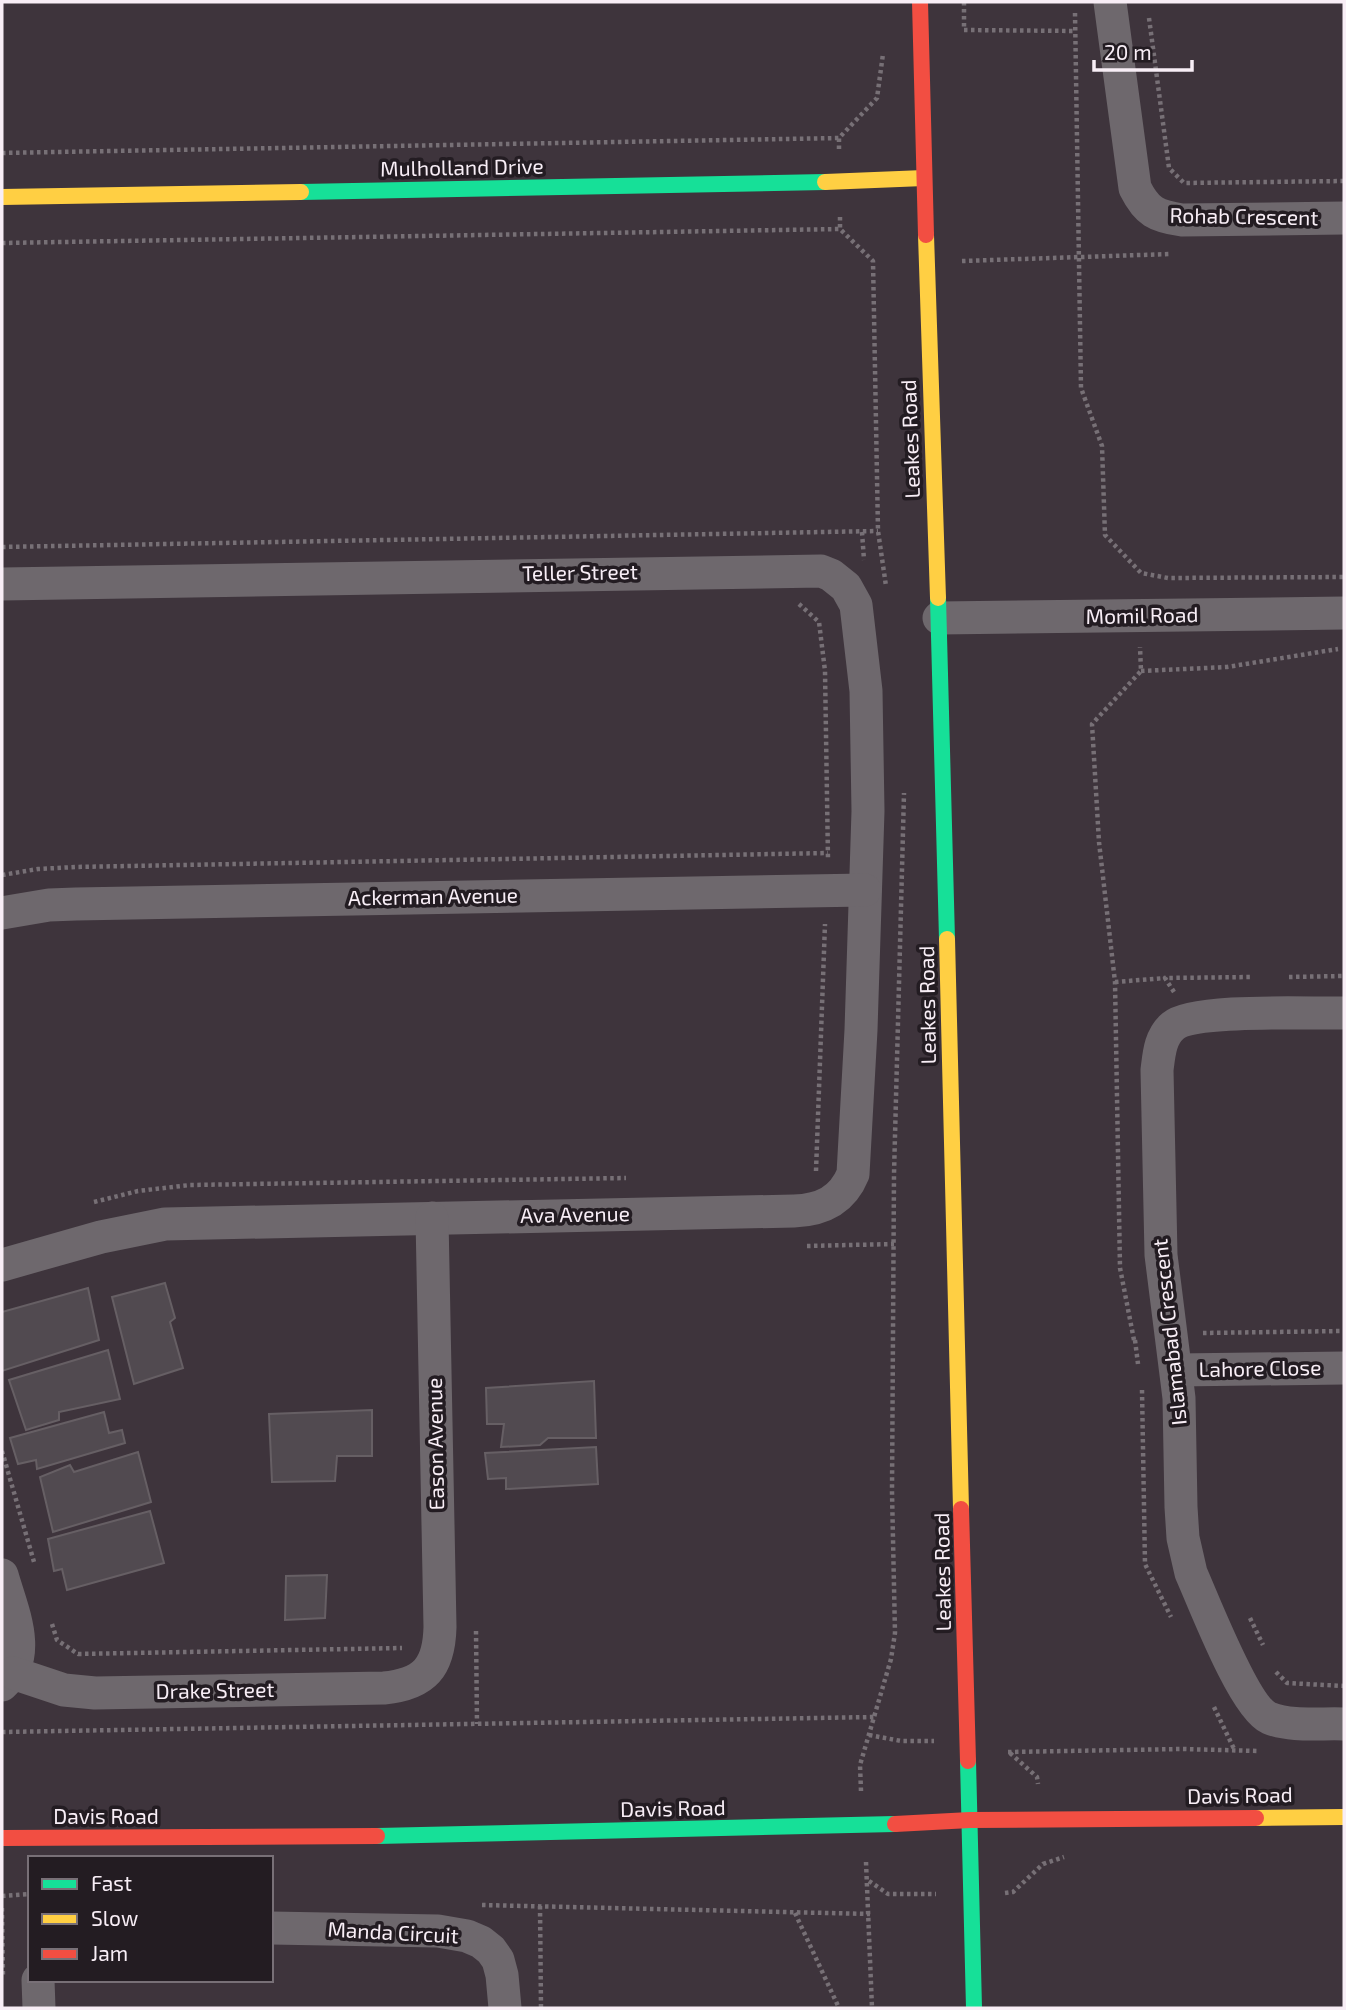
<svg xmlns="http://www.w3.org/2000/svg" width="1346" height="2010" viewBox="0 0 1346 2010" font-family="'Exo 2',sans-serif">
  <rect width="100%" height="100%" fill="#3e343c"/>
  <!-- building -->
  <g fill="#514a50" stroke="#665f64" stroke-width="2">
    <path d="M165,1283L175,1318L170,1322L183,1368L134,1384L112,1297Z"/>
    <path d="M88,1288L99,1340L2,1371V1312Z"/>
    <path d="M108,1350L120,1399L59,1412V1420L26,1430L9,1380Z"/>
    <path d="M594,1381L596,1438H548L540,1445L501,1447L504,1424H487L486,1388Z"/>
    <path d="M372,1410V1456H337L335,1481L272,1482L269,1414Z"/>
    <path d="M104,1412L109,1433L122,1430L125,1443L37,1469L36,1460L18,1464L10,1438Z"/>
    <path d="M596,1447L598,1484L506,1489V1478L488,1479L485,1453Z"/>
    <path d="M138,1452L151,1502L53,1532L40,1477L70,1465L74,1472Z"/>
    <path d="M150,1511L164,1563L67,1590L62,1569L54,1571L48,1539Z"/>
    <path d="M327,1575L325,1618L285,1620L286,1576Z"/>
  </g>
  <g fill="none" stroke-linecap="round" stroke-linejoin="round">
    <!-- path -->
    <g stroke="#777076" stroke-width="4.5" stroke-dasharray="3.5 3.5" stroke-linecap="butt">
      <path d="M964,2V30L1076,31"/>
      <path d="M1075,13L1081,388L1102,446L1105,535L1141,573L1168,578L1344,577"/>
      <path d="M1149,18L1169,168L1184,183L1344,181"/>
      <path d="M839,149V138L877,98L883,54"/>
      <path d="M2,153L839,138"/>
      <path d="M840,217V229L873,261L878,531L886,586"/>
      <path d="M2,243L840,229"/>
      <path d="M962,261L1170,254"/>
      <path d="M862,532L864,560"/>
      <path d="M2,547L878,531"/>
      <path d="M799,604L819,622L825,671L828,859"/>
      <path d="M1141,671L1227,667L1338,649"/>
      <path d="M2,875L38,869L75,867L828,853"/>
      <path d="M1289,977L1344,976"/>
      <path d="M1115,982L1165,978"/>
      <path d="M1174,992L1165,978L1252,977"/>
      <path d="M816,1171L825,924"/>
      <path d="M94,1202L138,1191L190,1185L626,1178"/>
      <path d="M807,1246L894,1244"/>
      <path d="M1203,1333L1344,1331"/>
      <path d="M1134,1340L1120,1268L1115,982L1099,842L1092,724L1141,671L1140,647"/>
      <path d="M1135,1340L1138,1364"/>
      <path d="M1142,1390L1145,1564L1171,1617"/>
      <path d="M2,1451L34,1562"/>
      <path d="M1250,1618L1263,1645"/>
      <path d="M52,1624L57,1640L78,1654L402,1648"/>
      <path d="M476,1631L477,1724"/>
      <path d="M1276,1672L1287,1683L1344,1686"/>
      <path d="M1214,1707L1235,1751"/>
      <path d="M2,1732L874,1717"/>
      <path d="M869,1735L901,1741H934"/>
      <path d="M1008,1752L1182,1749L1259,1751"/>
      <path d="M1010,1753L1037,1777L1038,1784"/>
      <path d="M861,1791L860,1765L891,1659L895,1633L892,1492L894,1174L904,793"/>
      <path d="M866,1862L872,2008"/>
      <path d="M869,1881L888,1894H936"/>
      <path d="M1005,1893L1013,1892L1043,1864L1064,1857"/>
      <path d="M2,1896L30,1894"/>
      <path d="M482,1905L870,1914"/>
      <path d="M540,1906L541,2008"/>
      <path d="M2,1908L3,1977"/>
      <path d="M795,1913L839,2008"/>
    </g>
    <!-- street -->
    <g stroke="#6e686d" stroke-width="33">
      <path d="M1110,2L1135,188C1147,212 1156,216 1182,220L1344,218"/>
      <path d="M2,584L821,571L831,575L846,587L856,605L866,691L868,811L861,1030L853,1174C842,1201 821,1210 794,1211L165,1224L101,1237L2,1265"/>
      <path d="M939,618L1344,613"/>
      <path d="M2,913L49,905L76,904L865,890"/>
      <path d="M1344,1013C1312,1014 1194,1008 1173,1026C1160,1037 1159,1054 1157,1070L1161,1255L1179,1398L1181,1507L1183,1538L1191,1573C1204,1602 1244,1707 1269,1718C1291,1727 1321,1723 1344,1724"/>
      <path d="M1177,1370L1344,1368"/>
      <path d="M2,1575C12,1611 34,1655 2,1685"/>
      <path d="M13,1673L64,1690L95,1693L384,1688C425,1684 439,1667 440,1627L432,1218"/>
      <path d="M271,1928L438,1931L467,1936L481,1942L491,1950L498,1960L502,1975L505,2008"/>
      <path d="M38,1980L39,2008"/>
    </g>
    <!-- fast -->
    <g stroke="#16e098" stroke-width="16">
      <path d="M301,192L825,182"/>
      <path d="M938,598L947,939"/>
      <path d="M968,1761L974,2008"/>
      <path d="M377,1836L895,1824"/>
    </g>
    <!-- slow -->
    <g stroke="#ffcf43" stroke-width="16">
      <path d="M825,182L924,178"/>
      <path d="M2,197L301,192"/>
      <path d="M926,235L938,598"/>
      <path d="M947,939L961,1509"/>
      <path d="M1256,1818L1344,1817"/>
    </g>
    <!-- jam -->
    <g stroke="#f24e42" stroke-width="16">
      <path d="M920,2L926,235"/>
      <path d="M961,1509L968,1761"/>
      <path d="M895,1824L970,1820L1256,1818"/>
      <path d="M2,1838L377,1836"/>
    </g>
  </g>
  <g text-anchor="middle" stroke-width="7" stroke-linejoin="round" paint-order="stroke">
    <!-- street labels -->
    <g font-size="21" fill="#f8eef6" stroke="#231c22">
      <text transform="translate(462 168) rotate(-1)" y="7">Mulholland Drive</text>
      <text transform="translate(1244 217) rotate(1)" y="7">Rohab Crescent</text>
      <text transform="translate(911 439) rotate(-92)" y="7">Leakes Road</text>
      <text transform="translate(580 573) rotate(-1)" y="7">Teller Street</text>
      <text transform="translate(1142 616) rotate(-1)" y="7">Momil Road</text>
      <text transform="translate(433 897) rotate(-1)" y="7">Ackerman Avenue</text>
      <text transform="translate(928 1005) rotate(-91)" y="7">Leakes Road</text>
      <text transform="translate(575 1215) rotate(-1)" y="7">Ava Avenue</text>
      <text transform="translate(1170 1332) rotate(-96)" y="7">Islamabad Crescent</text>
      <text transform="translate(1260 1369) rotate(-1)" y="7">Lahore Close</text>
      <text transform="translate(436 1444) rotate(-91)" y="7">Eason Avenue</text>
      <text transform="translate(943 1572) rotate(-91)" y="7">Leakes Road</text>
      <text transform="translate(215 1691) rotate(-1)" y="7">Drake Street</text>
      <text transform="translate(1240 1796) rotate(-1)" y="7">Davis Road</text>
      <text transform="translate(673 1809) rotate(-1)" y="7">Davis Road</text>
      <text x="106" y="1824">Davis Road</text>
      <text transform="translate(393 1933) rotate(3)" y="7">Manda Circuit</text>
    </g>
  </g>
  <!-- border -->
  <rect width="1346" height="2010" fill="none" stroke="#f8eef6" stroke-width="7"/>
  <!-- legend -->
  <rect x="28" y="1856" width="245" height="126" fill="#231c22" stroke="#787077" stroke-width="2"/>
  <rect x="42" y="1879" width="35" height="10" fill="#16e098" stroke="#787077" stroke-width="2"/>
  <text x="91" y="1891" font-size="21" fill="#f8eef6">Fast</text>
  <rect x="42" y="1914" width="35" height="10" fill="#ffcf43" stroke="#787077" stroke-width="2"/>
  <text x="91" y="1926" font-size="21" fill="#f8eef6">Slow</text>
  <rect x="42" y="1949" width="35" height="10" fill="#f24e42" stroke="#787077" stroke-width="2"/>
  <text x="91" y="1961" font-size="21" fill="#f8eef6">Jam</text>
  <!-- scale -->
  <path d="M1094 60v10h98v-10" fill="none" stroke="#f8eef6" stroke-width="3.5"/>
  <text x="1104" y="60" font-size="21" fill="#f8eef6" stroke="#231c22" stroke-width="5" paint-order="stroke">20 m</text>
</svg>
